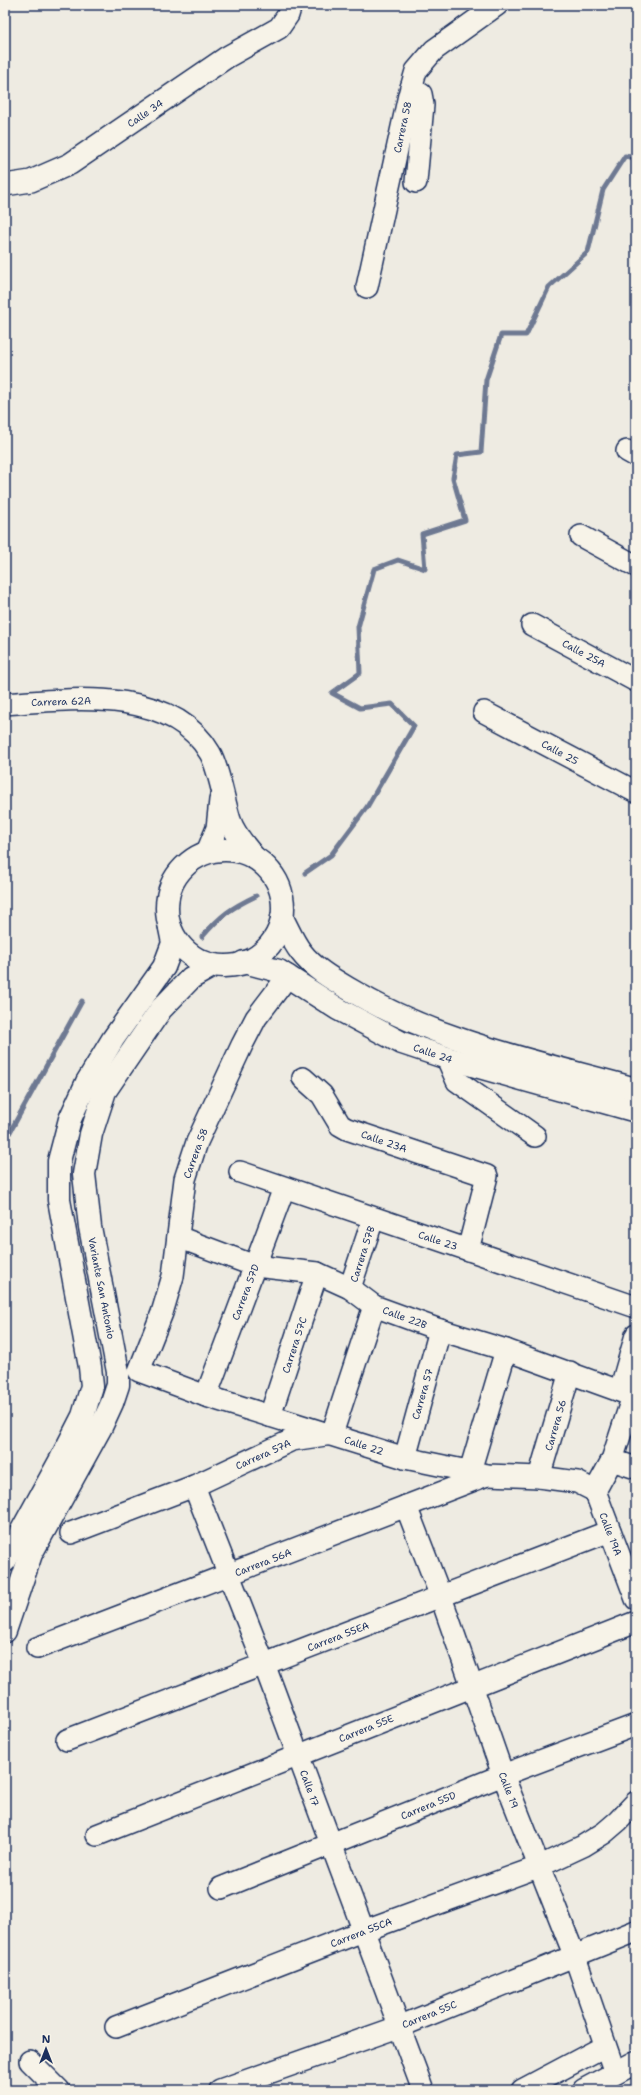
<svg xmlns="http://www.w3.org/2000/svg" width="641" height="2095" viewBox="0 0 641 2095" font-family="'Shantell Sans',sans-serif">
  <rect width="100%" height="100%" fill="#eeebe2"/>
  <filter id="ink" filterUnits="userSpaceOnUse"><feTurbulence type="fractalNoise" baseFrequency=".025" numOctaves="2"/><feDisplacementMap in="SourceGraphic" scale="8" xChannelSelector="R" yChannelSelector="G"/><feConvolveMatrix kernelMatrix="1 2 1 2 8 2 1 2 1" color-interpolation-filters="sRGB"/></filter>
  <g filter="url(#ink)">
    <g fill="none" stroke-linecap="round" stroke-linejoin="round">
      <!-- stream -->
      <g stroke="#6e7992" stroke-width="5">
        <path d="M305,873L331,855L367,807L414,726L392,704L360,708L332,693L360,673L358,627L374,569L398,560L425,569L422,534L465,520L453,478L457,455L481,452L486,380L501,335H526L549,287L588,252L603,190L625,156L636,158"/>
        <path d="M202,937C221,915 231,908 256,896"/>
        <path d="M5,1141L82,1001"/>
      </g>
      <!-- minor casing -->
      <g stroke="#1b2f5e" stroke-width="24">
        <g id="minor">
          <path d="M411,88L421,94L423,105L416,182"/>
          <path d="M5,185L31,181L70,164L227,57L279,28L288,15L291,5"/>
          <path d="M367,287L409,95L416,71L434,50L497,5"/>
          <path d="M627,451L636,456"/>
          <path d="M581,536L636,566"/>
          <path d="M532,625L636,681"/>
          <path d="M5,704C70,699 171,686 210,753C219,768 224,802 230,820C234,834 246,846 255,858"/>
          <path d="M484,712L636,792"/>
          <path d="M207,852L217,828L220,800"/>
          <path d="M288,976L256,1018L242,1045L197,1142L185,1179L173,1276L162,1313L139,1371L206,1396L405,1458L487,1475L539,1477L577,1482L595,1491"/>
          <path d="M447,1058L457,1081L535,1136"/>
          <path d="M303,1078L322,1095L340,1125L347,1129L487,1176L468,1250"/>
          <path d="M240,1172L636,1307"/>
          <path d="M178,1237L255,1266L317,1273L350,1288L374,1306L440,1330L506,1350L636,1397"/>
          <path d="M350,1288L373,1219"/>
          <path d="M620,1391L636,1335"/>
          <path d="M206,1396L284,1188"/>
          <path d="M270,1416L317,1273"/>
          <path d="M405,1458L440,1330"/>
          <path d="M612,1460L636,1468"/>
          <path d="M470,1471L506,1350"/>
          <path d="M539,1477L570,1372"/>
          <path d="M194,1486L264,1664L423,2090"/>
          <path d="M595,1491L636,1599"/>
          <path d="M595,1491L612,1460L633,1396"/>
          <path d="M406,1506L441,1597L503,1775L575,1957L615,2073"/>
          <path d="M71,1533L194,1486L292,1440L332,1434L374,1306"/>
          <path d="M37,1648L487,1475"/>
          <path d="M67,1740L610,1531"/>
          <path d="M97,1835L636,1622"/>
          <path d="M221,1888L503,1775L636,1725"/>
          <path d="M116,2027L363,1931L538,1867L583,1846L604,1833L618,1821L636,1802"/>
          <path d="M30,2061L59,2090"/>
          <path d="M220,2090L401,2026L636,1931"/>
          <path d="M522,2090L605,2046"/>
        </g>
      </g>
      <!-- major casing -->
      <g stroke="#1b2f5e" stroke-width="25">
        <g id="major">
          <circle cx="225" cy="908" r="58"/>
          <path d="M282,918C288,929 293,942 301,952C313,968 332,979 349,989C436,1042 539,1062 636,1089"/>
          <path d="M244,962L279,971L338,1009L402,1043L447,1058L636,1111"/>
          <path d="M5,1561L61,1459L83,1416L92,1386L90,1367L59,1200V1161L70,1119L87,1082L113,1039L164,967L173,943L170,928"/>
          <path d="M5,1631L31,1554L101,1427L112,1403L118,1385V1372L90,1227L84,1174L91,1134L105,1091L161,1009L191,978L214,965"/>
          <path d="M584,2090L636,2062"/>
        </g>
      </g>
      <!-- minor -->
      <use href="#minor" stroke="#f7f3e8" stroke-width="21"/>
      <!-- major -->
      <use href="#major" stroke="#f7f3e8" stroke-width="22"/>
    </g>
  </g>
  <g text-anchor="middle" stroke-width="3.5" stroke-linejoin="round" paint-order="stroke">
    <!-- street labels -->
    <g font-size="10" fill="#1b2f5e" stroke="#f7f3e8">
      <text transform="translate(145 113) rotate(-34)" y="4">Calle 34</text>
      <text transform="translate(402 127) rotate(-78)" y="4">Carrera 58</text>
      <text transform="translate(584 653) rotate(28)" y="4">Calle 25A</text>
      <text transform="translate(61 701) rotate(-2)" y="4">Carrera 62A</text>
      <text transform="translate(560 752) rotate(28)" y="4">Calle 25</text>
      <text transform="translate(433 1053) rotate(19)" y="4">Calle 24</text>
      <text transform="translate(384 1141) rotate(19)" y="4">Calle 23A</text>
      <text transform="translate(195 1153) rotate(-70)" y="4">Carrera 58</text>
      <text transform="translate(438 1240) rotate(18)" y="4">Calle 23</text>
      <text transform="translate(362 1254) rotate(-72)" y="4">Carrera 57B</text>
      <text transform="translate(102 1288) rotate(79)" y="4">Variante San Antonio</text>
      <text transform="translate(245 1292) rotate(-69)" y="4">Carrera 57D</text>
      <text transform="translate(405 1317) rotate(20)" y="4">Calle 22B</text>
      <text transform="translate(294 1345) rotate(-72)" y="4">Carrera 57C</text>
      <text transform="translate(422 1394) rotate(-74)" y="4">Carrera 57</text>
      <text transform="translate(555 1425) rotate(-74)" y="4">Carrera 56</text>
      <text transform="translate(364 1445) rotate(18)" y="4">Calle 22</text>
      <text transform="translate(263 1454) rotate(-24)" y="4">Carrera 57A</text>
      <text transform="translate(611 1534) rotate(69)" y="4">Calle 19A</text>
      <text transform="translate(263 1562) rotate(-21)" y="4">Carrera 56A</text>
      <text transform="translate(338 1636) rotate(-21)" y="4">Carrera 55EA</text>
      <text transform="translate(366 1728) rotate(-22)" y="4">Carrera 55E</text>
      <text transform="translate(310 1788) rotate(70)" y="4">Calle 17</text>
      <text transform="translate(509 1790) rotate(69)" y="4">Calle 19</text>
      <text transform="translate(428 1805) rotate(-22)" y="4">Carrera 55D</text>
      <text transform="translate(361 1932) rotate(-21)" y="4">Carrera 55CA</text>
      <text transform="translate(429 2014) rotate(-22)" y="4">Carrera 55C</text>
    </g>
  </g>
  <!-- margin -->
  <rect width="641" height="2095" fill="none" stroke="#f7f3e8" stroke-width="20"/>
  <rect x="10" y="10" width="621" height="2075" fill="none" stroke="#1b2f5e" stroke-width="1.5" filter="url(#ink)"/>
  <!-- north arrow -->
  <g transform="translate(46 2049)" stroke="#f7f3e8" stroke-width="3" paint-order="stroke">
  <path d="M0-3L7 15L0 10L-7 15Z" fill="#1b2f5e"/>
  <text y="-6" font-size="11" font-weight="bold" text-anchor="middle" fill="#1b2f5e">N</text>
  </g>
</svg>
